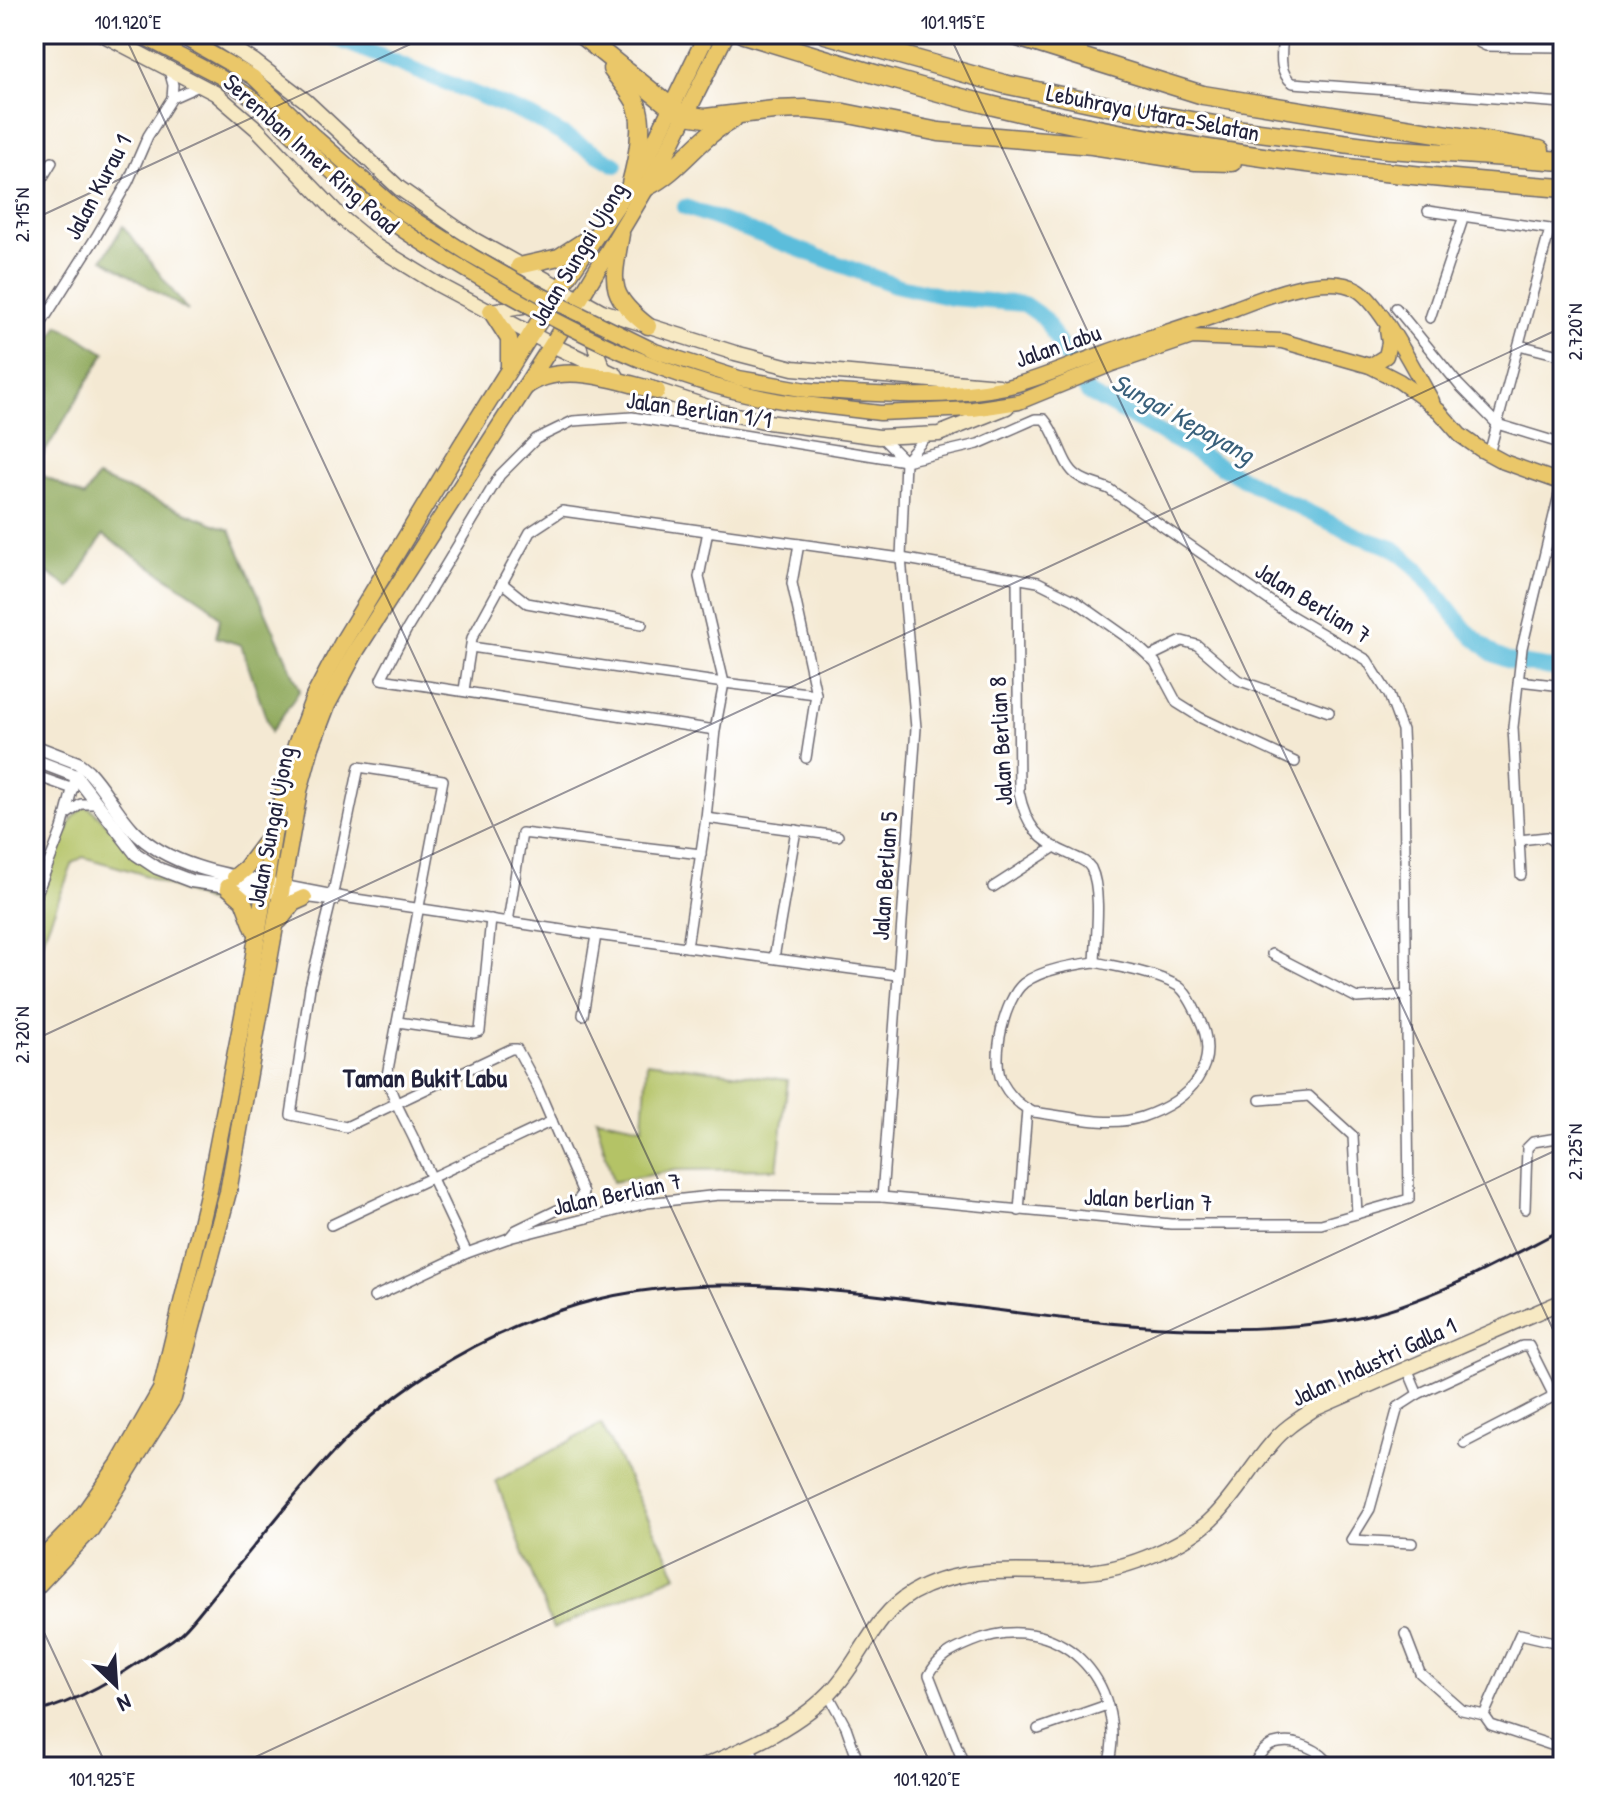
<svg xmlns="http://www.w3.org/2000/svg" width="1597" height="1801" viewBox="0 0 1597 1801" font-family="'Patrick Hand',sans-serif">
  <rect width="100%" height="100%" fill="#fff"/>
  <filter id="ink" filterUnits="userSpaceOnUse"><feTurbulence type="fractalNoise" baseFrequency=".0125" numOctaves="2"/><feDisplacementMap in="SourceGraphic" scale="16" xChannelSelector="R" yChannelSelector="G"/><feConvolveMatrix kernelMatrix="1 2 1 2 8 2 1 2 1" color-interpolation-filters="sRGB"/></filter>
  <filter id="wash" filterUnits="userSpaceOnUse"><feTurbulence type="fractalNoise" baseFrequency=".006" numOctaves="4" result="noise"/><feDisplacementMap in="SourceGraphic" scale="32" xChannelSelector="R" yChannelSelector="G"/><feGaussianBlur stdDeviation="1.8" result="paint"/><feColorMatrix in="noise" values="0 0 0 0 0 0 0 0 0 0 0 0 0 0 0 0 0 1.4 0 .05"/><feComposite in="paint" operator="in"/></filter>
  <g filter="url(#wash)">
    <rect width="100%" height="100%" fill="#f4e9d3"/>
    <!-- green -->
    <g fill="#b4c366" stroke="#6b7250" stroke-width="2">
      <path d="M83,807L90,808L158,872L217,894V906L139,873L83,857L73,863L34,962V907L72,819Z"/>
      <path d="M647,1062L788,1080L777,1169L676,1170L613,1182L596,1118L643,1127Z"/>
      <path d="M601,1424L677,1575L553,1629L496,1481Z"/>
    </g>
    <!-- forest -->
    <g fill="#8fa95b" stroke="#58664b" stroke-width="2">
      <path d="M123,226L188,311L103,259Z"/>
      <path d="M59,325L105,353L34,470V367Z"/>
      <path d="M34,471L84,497L97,477L230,530L300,690L271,732L241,645L216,637L220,618L207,604L103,535L70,588L34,564Z"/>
    </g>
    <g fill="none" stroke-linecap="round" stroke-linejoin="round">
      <!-- river -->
      <g stroke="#5cbddb" stroke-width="16">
        <path d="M325,34L530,116L616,165"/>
        <path d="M685,207L895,285L952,298L1024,304L1044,318L1088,393L1277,497L1358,536L1393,548L1416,567L1465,629L1493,654L1509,661L1563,670"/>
      </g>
    </g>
  </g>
  <g filter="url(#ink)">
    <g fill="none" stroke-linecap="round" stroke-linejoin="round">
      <!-- minor casing -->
      <g stroke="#6c6870" stroke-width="12">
        <g id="minor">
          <path d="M1283,34C1282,51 1277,73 1293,83L1563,103"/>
          <path d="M1477,34L1480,43L1486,46L1563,47"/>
          <path d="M169,70L173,85L172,98"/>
          <path d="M34,192L52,162"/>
          <path d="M1428,211L1550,229L1489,454"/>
          <path d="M1396,308L1459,385L1497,424L1563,444"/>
          <path d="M1430,318L1464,216"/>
          <path d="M34,335L96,237L128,182L148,136L172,98L199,86"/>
          <path d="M1519,345L1563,356"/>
          <path d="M882,438L905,461"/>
          <path d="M799,544L792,583L816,694L806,758"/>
          <path d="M1017,578L1019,792C1026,826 1038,841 1071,855C1079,859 1086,860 1091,868C1102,890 1096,937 1095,962"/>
          <path d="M502,583L527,603L642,624"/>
          <path d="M471,647L724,683L816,694"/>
          <path d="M1149,657L1182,641L1197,645L1238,680L1329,712"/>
          <path d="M1519,681L1563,686"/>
          <path d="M464,690L472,638L530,532L562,511L901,558L1038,582L1074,600L1132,641L1155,662L1177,703L1201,718L1295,762"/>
          <path d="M34,775L73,789"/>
          <path d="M67,814L81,804H96"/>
          <path d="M706,818L838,836"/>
          <path d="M1519,840L1547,837L1563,848"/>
          <path d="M1521,875L1513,727L1522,648L1562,482"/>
          <path d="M282,885L349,898L596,935L897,975"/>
          <path d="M993,887L1055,847"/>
          <path d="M281,894L334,901"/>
          <path d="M34,901L62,829L76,774"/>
          <path d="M508,922L522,833L701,854"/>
          <path d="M687,947L706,818L715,730L724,683L699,577L708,531"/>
          <path d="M1272,954L1357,998L1408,995"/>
          <path d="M774,958L796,830"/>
          <path d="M1095,962C1122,968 1153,972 1178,986C1187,992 1193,1006 1198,1016C1224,1066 1189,1101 1142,1117C1109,1128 1067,1116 1033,1112C1020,1106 1009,1095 1002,1082C991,1059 1004,999 1024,983C1043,969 1073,965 1095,962Z"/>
          <path d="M583,1015L596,935"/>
          <path d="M398,1022L474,1033L480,1031L491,919"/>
          <path d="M1260,1100L1309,1096L1353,1136L1357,1214"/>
          <path d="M882,1197L916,728L901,558L905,461L927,436"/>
          <path d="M1525,1209L1527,1148L1533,1142L1563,1137"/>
          <path d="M1019,1211L1027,1109"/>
          <path d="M331,1225L552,1121"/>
          <path d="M467,1253C449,1215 431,1177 414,1139C404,1118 391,1097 387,1075L443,780L359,767L333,893L310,987L291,1115L346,1127L511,1049H517L536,1084L583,1193L578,1200L516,1230L509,1238"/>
          <path d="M374,1297L467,1253L509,1238L647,1203L719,1195L882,1197L1171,1224H1321L1409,1199L1404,775L1402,730L1389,695L1367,660L1290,615L1109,489C1099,485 1086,482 1078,476C1062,466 1058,434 1044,419H1035L978,444L905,461L632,417L573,421L536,439L500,475L406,631L381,679L715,730"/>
          <path d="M1407,1368L1418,1394"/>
          <path d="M1412,1543L1351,1540L1370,1509L1398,1407L1418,1394L1522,1346H1529L1552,1392L1551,1398L1464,1443"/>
          <path d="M1405,1634L1420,1673L1462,1710L1484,1715L1491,1725L1563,1749"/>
          <path d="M828,1694L846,1727L860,1767"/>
          <path d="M1484,1715L1520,1634L1563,1644"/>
          <path d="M1038,1729L1107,1705"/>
          <path d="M742,1767L754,1762"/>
          <path d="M965,1767L929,1675C939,1656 953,1650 972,1642C1057,1606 1130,1681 1108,1767"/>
          <path d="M1252,1767C1257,1758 1263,1748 1274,1744C1294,1738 1322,1749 1331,1767"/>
        </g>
      </g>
      <!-- tertiary casing -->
      <g stroke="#6c6870" stroke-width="15">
        <g id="tertiary">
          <path d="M34,746L78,763L88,771C105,789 116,812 133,830C166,865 226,876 271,883"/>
          <path d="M34,760L76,776L136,854L157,868L191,881L270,892"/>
          <path d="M749,1748L756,1767"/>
        </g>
      </g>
      <!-- secondary casing -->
      <g stroke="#6c6870" stroke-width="17">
        <g id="secondary">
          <path d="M102,34L215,93L257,129L343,219L377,247L439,285L552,345L616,375"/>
          <path d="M211,34L255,62L306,101L399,188L471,238L602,311L735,353L793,368L999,386"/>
          <path d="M491,311L523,306L534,293L531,281"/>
          <path d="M604,370C597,354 590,341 599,324L611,320"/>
          <path d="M647,387L723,412L768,422L879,437L939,434L1007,407"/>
          <path d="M702,1767C748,1748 802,1725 836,1686C863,1655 875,1615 912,1593C966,1562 1025,1574 1085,1572C1108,1571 1134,1563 1155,1554C1176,1545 1200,1532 1216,1515C1237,1493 1252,1466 1272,1443C1283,1429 1299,1419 1314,1409L1563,1301"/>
        </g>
      </g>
      <!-- primary casing -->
      <g stroke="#6c6870" stroke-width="17">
        <g id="primary">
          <path d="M138,34L219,76L254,99L306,147"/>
          <path d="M177,34L253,77L314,136"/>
          <path d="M1370,366L1386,356L1389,343L1387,330"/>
          <path d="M807,390C873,394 941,401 1006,387C1039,380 1072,364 1104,353C1148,337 1192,325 1236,308C1267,296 1327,271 1358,290C1381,304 1417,375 1432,401"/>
          <path d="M804,404L880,413L973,409L1019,402L1112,364L1192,337L1282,341L1370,366L1399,381L1420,396L1439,411L1460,435L1480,449L1504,462L1563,483"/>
        </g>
      </g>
      <!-- trunk casing -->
      <g stroke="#6c6870" stroke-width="19">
        <g id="trunk">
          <path d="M621,234C613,283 606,293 648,326"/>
          <path d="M519,266L559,257L590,237"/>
          <path d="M491,311L509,339V368"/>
          <path d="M524,388C560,359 617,381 657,391"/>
          <path d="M235,877L246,868L270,836"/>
          <path d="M228,887L243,900L254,929"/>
          <path d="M280,920L293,903L304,898"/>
          <path d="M34,1567L72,1528L85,1512L119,1464L161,1390L209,1190L250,980L274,830L296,745L314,697L344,640L461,446L555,296L642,168L707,34"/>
          <path d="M34,1589L91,1529L173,1398L228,1192L299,791L311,747L327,705L357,649L552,345L664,158L726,34"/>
        </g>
      </g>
      <!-- motorway casing -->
      <g stroke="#6c6870" stroke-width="21">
        <g id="motorway">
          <path d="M580,34L672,108L686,115L705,118L774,110L805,109L844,113L939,132L1092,145L1196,161L1232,162"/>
          <path d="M743,34C826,59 909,86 994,106C1182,152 1371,174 1563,188"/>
          <path d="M825,34L1004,84L1122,109L1244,130L1388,149L1563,161"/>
          <path d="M1008,34L1203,95L1540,150"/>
          <path d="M612,69C620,80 629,90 635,101C646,124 637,161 631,184"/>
          <path d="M646,187C680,171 699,136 733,119"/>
        </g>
      </g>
      <!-- minor -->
      <use href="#minor" stroke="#fff" stroke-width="9"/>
      <!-- tertiary -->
      <use href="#tertiary" stroke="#fff" stroke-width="12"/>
      <!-- secondary -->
      <use href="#secondary" stroke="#f7e9c3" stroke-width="14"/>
      <!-- primary -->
      <use href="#primary" stroke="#eac769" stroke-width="14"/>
      <!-- trunk -->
      <use href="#trunk" stroke="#eac769" stroke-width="16"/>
      <!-- motorway -->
      <use href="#motorway" stroke="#eac769" stroke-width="18"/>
      <!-- rail -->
      <path stroke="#22223b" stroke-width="3" d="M34,1713C79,1701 118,1677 155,1651C165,1645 175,1639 183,1631C195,1619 205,1605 216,1592C251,1551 284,1507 320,1467C384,1394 469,1340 561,1310C667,1274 774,1284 883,1296C1032,1313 1194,1344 1343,1320C1421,1308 1493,1265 1563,1229"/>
      <!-- primary-bridge casing -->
      <g stroke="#6c6870" stroke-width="17" stroke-linecap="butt">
        <g id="primary-bridge">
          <path d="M314,136L396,208L472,256L537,293L655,351L739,378L807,390"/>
          <path d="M306,147C334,174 362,202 394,224C432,251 472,274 513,297C604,348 699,392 804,404"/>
        </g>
      </g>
      <!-- primary-bridge -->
      <use href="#primary-bridge" stroke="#eac769" stroke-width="14"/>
    </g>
  </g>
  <!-- ticks -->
  <path fill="none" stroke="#22223b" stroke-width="2" stroke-opacity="0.45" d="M124,34L932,1767M949,34L1563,1351M34,219L432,34M34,1040L1563,327M34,1611L107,1767M234,1767L1563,1147"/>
  <g text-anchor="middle" stroke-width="6" stroke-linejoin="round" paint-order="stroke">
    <!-- street labels -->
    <g font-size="24" fill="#22223b" stroke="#fff">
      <text transform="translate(1153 113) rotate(11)" y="8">Lebuhraya Utara–Selatan</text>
      <text transform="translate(311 154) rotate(42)" y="8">Seremban Inner Ring Road</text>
      <text transform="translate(98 187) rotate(-62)" y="8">Jalan Kurau 1</text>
      <text transform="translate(578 254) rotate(-59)" y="8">Jalan Sungai Ujong</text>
      <text transform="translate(1058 346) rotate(-19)" y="8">Jalan Labu</text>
      <text transform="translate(699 410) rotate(8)" y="8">Jalan Berlian 1/1</text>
      <text transform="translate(1313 603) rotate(32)" y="8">Jalan Berlian 7</text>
      <text transform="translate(1001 741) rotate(-93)" y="8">Jalan Berlian 8</text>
      <text transform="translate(271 827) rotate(-79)" y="8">Jalan Sungai Ujong</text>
      <text transform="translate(885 876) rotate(-86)" y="8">Jalan Berlian 5</text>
      <text transform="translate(617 1194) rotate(-12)" y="8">Jalan Berlian 7</text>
      <text transform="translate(1148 1200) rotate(3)" y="8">Jalan berlian 7</text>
      <text transform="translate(1374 1362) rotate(-25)" y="8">Jalan Industri Galla 1</text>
    </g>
    <!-- water labels -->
    <g font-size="26" font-style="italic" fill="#39607b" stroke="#fff">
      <text transform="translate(1183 418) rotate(29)" y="9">Sungai Kepayang</text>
    </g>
    <!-- neighbourhood labels -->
    <g font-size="26" font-weight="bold" fill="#22223b" stroke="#fff">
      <text x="425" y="1087">Taman Bukit Labu</text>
    </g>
  </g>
  <!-- margin -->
  <rect width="1597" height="1801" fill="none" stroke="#fff" stroke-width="88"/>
  <!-- north arrow -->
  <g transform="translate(116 1685) rotate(155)" stroke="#ffffff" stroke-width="6" paint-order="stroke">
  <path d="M0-6L14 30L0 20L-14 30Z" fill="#22223b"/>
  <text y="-12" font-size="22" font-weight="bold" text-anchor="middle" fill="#22223b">N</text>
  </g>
  <rect x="44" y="44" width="1509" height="1713" fill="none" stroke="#22223b" stroke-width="3"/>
  <g font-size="20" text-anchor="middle" fill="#22223b">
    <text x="128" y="29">101.920°E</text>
    <text x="953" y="29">101.915°E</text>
    <text transform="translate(22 215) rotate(-90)" y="7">2.715°N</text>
    <text transform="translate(1575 332) rotate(-90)" y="7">2.720°N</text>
    <text transform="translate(22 1035) rotate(-90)" y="7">2.720°N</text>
    <text transform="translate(1575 1152) rotate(-90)" y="7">2.725°N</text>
    <text x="102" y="1786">101.925°E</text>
    <text x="927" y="1786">101.920°E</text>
  </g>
</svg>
